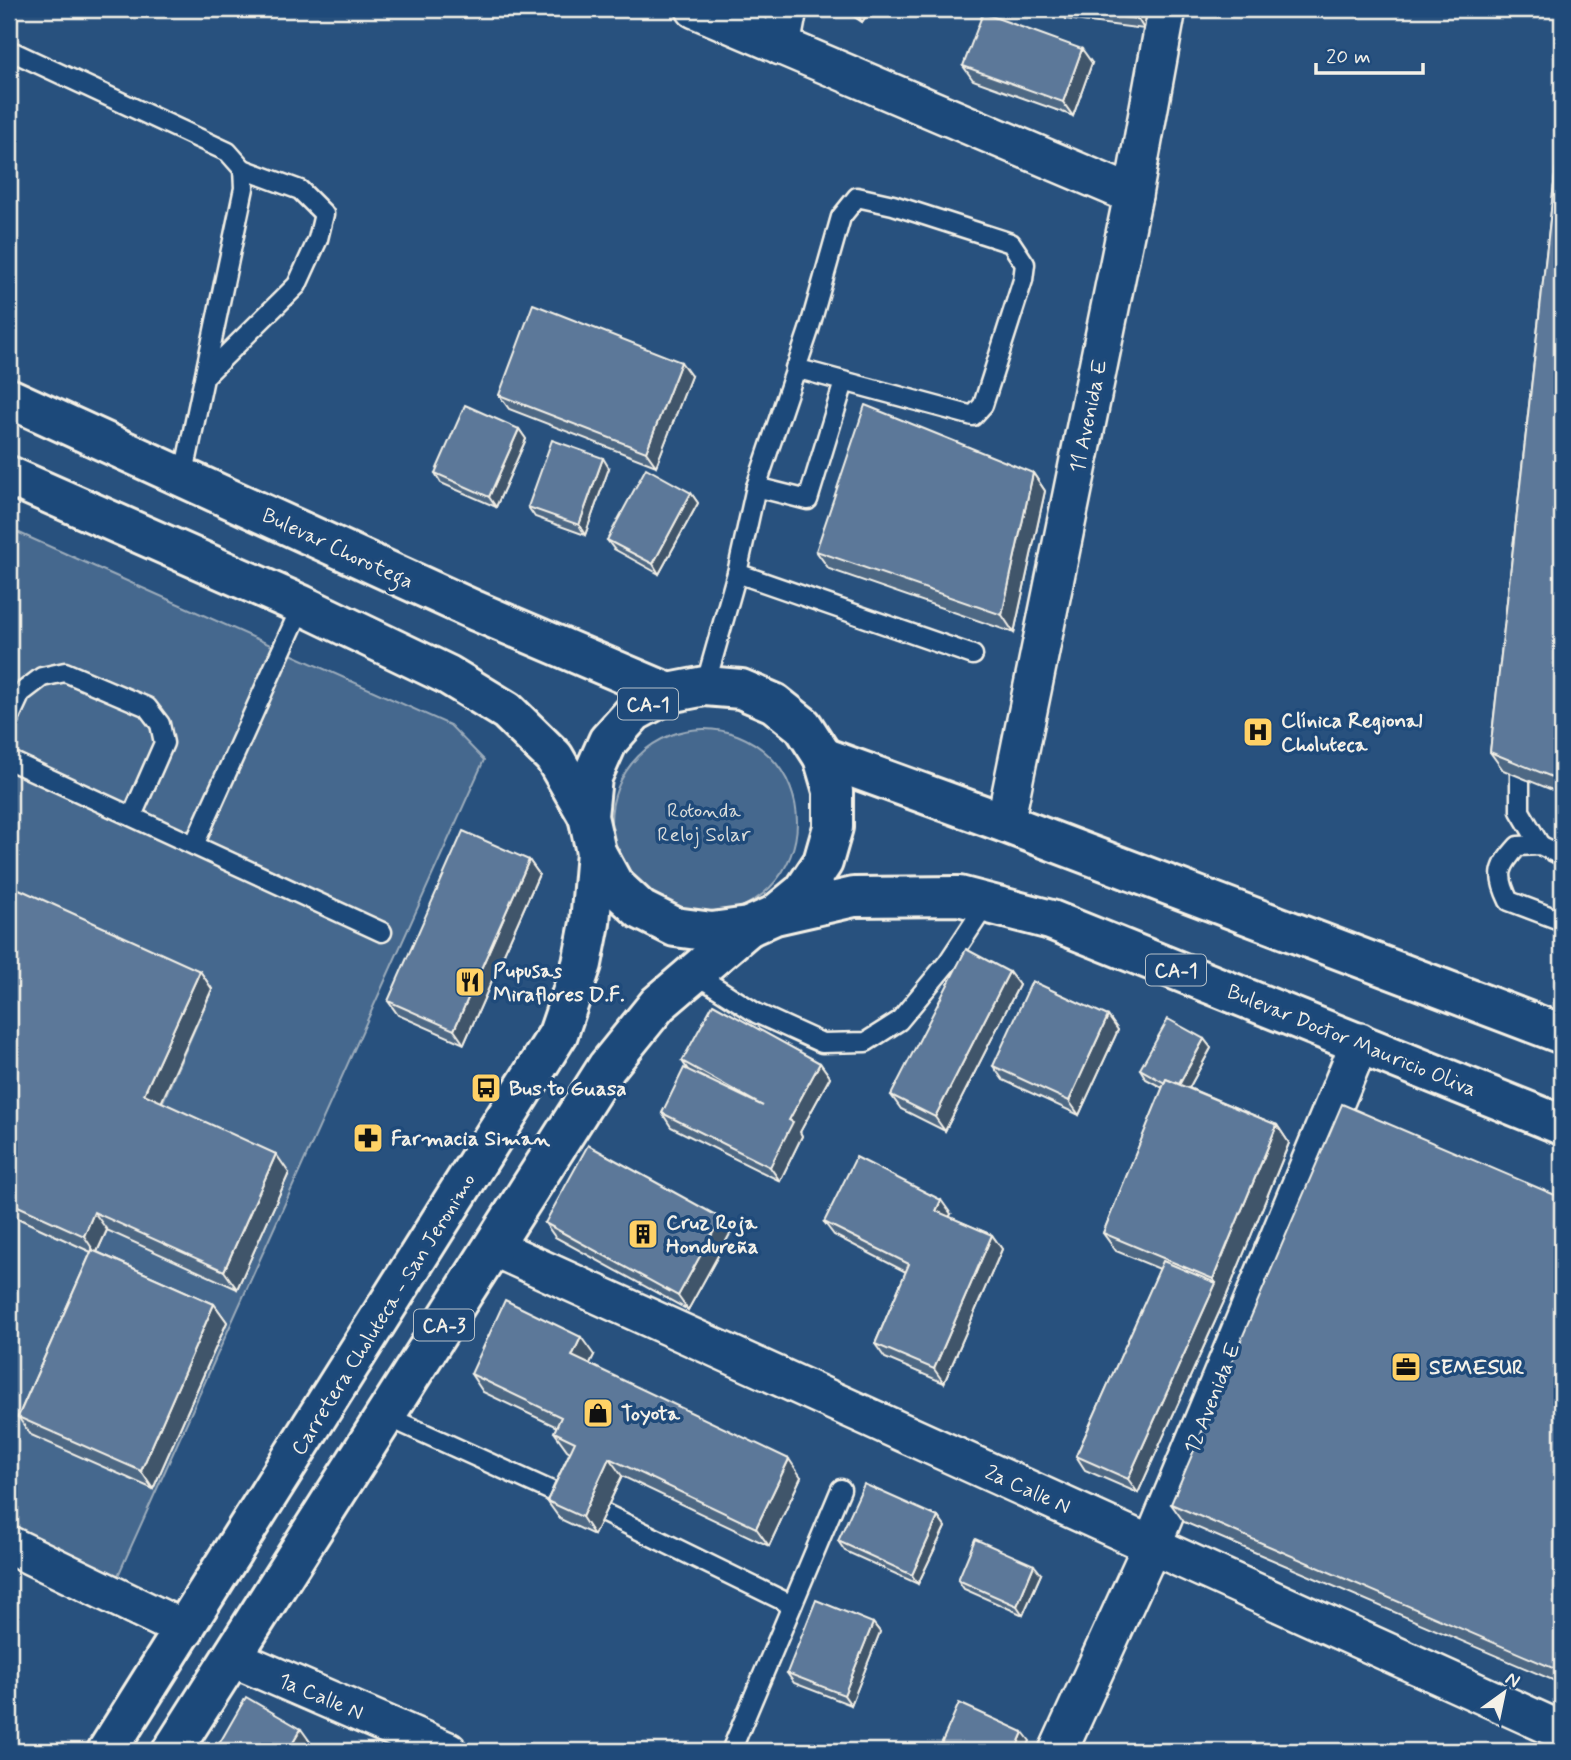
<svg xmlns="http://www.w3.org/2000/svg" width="1571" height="1760" viewBox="0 0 1571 1760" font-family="Mynerve,sans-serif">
  <rect width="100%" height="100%" fill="#28517e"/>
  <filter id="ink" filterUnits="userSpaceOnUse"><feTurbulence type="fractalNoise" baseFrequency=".0143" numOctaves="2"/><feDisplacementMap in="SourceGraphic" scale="14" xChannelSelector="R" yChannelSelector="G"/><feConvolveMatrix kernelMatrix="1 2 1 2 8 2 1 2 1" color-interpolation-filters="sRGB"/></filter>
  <g filter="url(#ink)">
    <!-- green -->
    <g fill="#45688e" stroke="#9cacbb" stroke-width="2">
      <path d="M17,532L450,725L484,760L117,1578L9,1530V1214L96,1254L212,990L9,957V551Z"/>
      <circle cx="704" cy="822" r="93"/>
    </g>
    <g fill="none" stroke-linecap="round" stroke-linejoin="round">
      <!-- lane casing -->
      <g stroke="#f4f1e8" stroke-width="23">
        <g id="lane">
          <path d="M9,50L228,152L243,169L244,188L183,478"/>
          <path d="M205,376L297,285L318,239L324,214L300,190L243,169"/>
          <path d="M756,487L808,500L844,382"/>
          <path d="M737,573L973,655"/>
          <path d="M705,686L737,573L756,487L809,330L841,217L857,197L893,205L1011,243L1025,264L1023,280L983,405L973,416L795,368"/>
          <path d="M9,719L21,693L42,677L65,672L147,707L160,724L164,743L132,816"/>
          <path d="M1520,756V811L1540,845"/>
          <path d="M9,760L382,932"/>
          <path d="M194,845L302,605"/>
          <path d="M1562,856L1540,845L1518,846C1499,867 1496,875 1509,901L1562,921"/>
          <path d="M692,972L756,1013L822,1043L866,1042L899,1021L948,962L987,903"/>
          <path d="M386,1416L569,1499"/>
          <path d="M604,1513L792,1605"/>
          <path d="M731,1751L841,1489"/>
        </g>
      </g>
      <!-- street casing -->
      <g stroke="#f4f1e8" stroke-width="42">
        <g id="street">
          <path d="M695,9L1133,195"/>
          <path d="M781,46L788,9"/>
          <path d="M1005,823L1133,195L1167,9"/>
          <path d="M493,1247L1562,1731"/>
          <path d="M9,1545L185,1630"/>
          <path d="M233,1658L448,1751"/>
          <path d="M1058,1751L1152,1545L1360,1042"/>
        </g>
      </g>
      <!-- highway casing -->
      <g stroke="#f4f1e8" stroke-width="44">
        <g id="highway">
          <path d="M9,398L476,611L669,693"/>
          <path d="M9,476L302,605L448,675L507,711L554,757L588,816"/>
          <path d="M823,757L1005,823L1562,1034"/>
          <path d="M775,915L803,892L823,862L833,827V791L823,757L803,726L774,703L741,689L705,686L669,693L634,712L608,741L592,777L588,816L596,852L614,885L641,910L675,927L712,932L748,927L775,915L854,897L959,896L1051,920L1562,1125"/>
          <path d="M107,1751L558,1034L582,964L590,923L596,852"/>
          <path d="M172,1751L607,1067L658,1004L748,927"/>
        </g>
      </g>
      <!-- lane -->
      <use href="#lane" stroke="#1f4a7a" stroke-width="18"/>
      <!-- street -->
      <use href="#street" stroke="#1f4a7a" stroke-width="37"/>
      <!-- highway -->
      <use href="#highway" stroke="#1f4a7a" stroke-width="38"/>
    </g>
    <!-- wall -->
    <g fill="#4e6784" stroke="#f4f1e8" stroke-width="2">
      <path d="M843,9H871L862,22Z"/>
      <path d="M1060,9H1147L1144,29L1066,19Z"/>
      <path d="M1092,63L1073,116L973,80L963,66Z"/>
      <path d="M1562,113V794L1503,770L1490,752Z"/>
      <path d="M691,376L656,466L509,409L499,395Z"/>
      <path d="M519,429L526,439L496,507L441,483L435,473Z"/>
      <path d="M609,468L585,535L535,517L528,507Z"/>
      <path d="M1033,473L1045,491L1014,633L829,569L816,551Z"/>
      <path d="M691,493L698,503L659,574L614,549L607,540Z"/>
      <path d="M529,860L539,874L464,1044L398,1015L388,1001Z"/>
      <path d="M9,911L200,971L212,989L161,1102L289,1173L237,1289L107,1230L97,1252L214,1304L227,1322L153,1489L31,1435L18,1417L91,1252L9,1214Z"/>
      <path d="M1009,972L1019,985L945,1131L901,1109L891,1095Z"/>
      <path d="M1108,1016L1118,1030L1079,1115L1003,1080L993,1066Z"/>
      <path d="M1204,1039L1211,1048L1189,1088L1277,1125L1289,1143L1226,1297L1138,1493L1085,1470L1076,1456L1160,1269L1116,1251L1103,1233L1163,1088L1146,1079L1140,1069Z"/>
      <path d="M682,1061L820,1063L830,1077L800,1132L802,1136L780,1181L671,1127L662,1113L688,1070Z"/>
      <path d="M1562,1198V1684L1184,1522L1171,1504Z"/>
      <path d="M951,1214L949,1217L992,1235L1002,1249L944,1383L885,1358L875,1344L906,1272L834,1235L824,1222Z"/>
      <path d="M721,1218L731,1232L688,1310L555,1237L545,1223Z"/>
      <path d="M594,1355L589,1364L801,1477L769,1546L622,1476L594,1535L560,1519L547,1501L570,1452L567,1450L554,1432L557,1427L483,1392L471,1374Z"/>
      <path d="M938,1517L945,1527L918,1584L845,1551L838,1541Z"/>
      <path d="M1041,1574L1023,1615L964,1589L958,1580Z"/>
      <path d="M873,1623L880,1632L851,1705L794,1683L787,1673Z"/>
    </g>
    <!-- shaded-wall -->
    <g fill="#40546b" stroke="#f4f1e8" stroke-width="2">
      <path d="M858,9H871L862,22L856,12Z"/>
      <path d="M1139,9H1147L1144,29L1138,19Z"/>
      <path d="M1082,49L1092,63L1073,116L1063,102Z"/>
      <path d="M681,362L691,376L656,466L646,452Z"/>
      <path d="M519,429L526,439L496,507L489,497Z"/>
      <path d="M603,458L609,468L585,535L579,525Z"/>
      <path d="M1033,473L1045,491L1014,633L1002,615Z"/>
      <path d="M691,493L698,503L659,574L653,564Z"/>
      <path d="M529,860L539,874L464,1044L454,1030Z"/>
      <path d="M200,971L212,989L157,1112L144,1094Z"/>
      <path d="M1009,972L1019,985L945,1131L935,1117Z"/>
      <path d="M1108,1016L1118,1030L1079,1115L1069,1101Z"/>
      <path d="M1204,1039L1211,1048L1183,1099L1177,1089Z"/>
      <path d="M820,1063L830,1077L800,1132L802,1136L780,1181L770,1167L789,1120Z"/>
      <path d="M1277,1125L1289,1143L1226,1297L1138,1493L1128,1479L1216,1283L1213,1279Z"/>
      <path d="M276,1154L289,1173L237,1289L224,1271Z"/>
      <path d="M941,1200L951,1214L945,1224L936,1211Z"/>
      <path d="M94,1212L107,1230L96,1254L84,1236Z"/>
      <path d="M721,1218L731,1232L688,1310L678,1296Z"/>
      <path d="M992,1235L1002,1249L944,1383L934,1369Z"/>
      <path d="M214,1304L227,1322L153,1489L141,1471Z"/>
      <path d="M581,1337L594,1355L585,1374L572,1356Z"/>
      <path d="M609,1458L622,1476L594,1535L582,1517Z"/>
      <path d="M789,1459L801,1477L769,1546L756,1528Z"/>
      <path d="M938,1517L945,1527L918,1584L912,1575Z"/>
      <path d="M1034,1565L1041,1574L1023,1615L1017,1606Z"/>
      <path d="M873,1623L880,1632L851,1705L844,1695Z"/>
      <path d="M301,1729L311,1743L306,1751H288Z"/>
      <path d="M1023,1732L1030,1741L1025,1751H1015Z"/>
    </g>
    <!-- building -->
    <g fill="#5b7899" stroke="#f4f1e8" stroke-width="2">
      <path d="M1060,9H1139L1138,19L1060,10Z"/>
      <path d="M983,13L1082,49L1063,102L963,66Z"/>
      <path d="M1562,113V781L1490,752Z"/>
      <path d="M533,304L681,362L646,452L499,395Z"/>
      <path d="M465,405L519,429L489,497L435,473Z"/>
      <path d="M865,405L1033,473L1002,615L816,551Z"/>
      <path d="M552,440L603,458L579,525L528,507Z"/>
      <path d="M646,468L691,493L653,564L607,540Z"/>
      <path d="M463,831L529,860L454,1030L388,1001Z"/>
      <path d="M19,889L200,971L144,1094L276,1154L224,1271L94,1212L84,1236L9,1202V911Z"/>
      <path d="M966,949L1009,972L935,1117L891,1095Z"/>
      <path d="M1032,981L1108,1016L1069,1101L993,1066Z"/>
      <path d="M713,1004L820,1063L789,1120L793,1122L770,1167L662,1113L684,1068L763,1106L682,1061Z"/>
      <path d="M1168,1019L1204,1039L1179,1084L1166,1079L1165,1083L1140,1069Z"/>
      <path d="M1166,1079L1277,1125L1213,1279L1103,1233Z"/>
      <path d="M1342,1104L1562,1198V1672L1171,1504Z"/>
      <path d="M588,1145L721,1218L678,1296L545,1223Z"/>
      <path d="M856,1157L941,1200L936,1211L992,1235L934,1369L875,1344L909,1264L824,1222Z"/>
      <path d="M92,1250L214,1304L141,1471L18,1417Z"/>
      <path d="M1163,1261L1216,1283L1128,1479L1076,1456Z"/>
      <path d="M505,1300L581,1337L572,1356L789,1459L756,1528L609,1458L582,1517L547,1501L575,1442L554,1432L561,1417L471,1374Z"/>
      <path d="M864,1484L938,1517L912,1575L838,1541Z"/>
      <path d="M975,1539L1034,1565L1017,1606L958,1580Z"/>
      <path d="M816,1600L873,1623L844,1695L787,1673Z"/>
      <path d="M246,1697L301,1729L288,1751H215Z"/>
      <path d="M959,1703L1023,1732L1015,1751H938Z"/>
    </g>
  </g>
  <!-- icons -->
  <defs>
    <g id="hospital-square" transform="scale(1.575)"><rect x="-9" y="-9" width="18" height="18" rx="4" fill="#ffd166" stroke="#1f4a7a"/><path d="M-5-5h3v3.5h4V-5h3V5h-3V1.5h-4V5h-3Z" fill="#111"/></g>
    <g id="restaurant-square" transform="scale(1.575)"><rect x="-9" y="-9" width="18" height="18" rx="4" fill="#ffd166" stroke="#1f4a7a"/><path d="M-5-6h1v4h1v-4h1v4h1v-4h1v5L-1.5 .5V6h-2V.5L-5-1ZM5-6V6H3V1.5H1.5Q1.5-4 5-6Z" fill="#111"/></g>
    <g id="bus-square" transform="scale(1.575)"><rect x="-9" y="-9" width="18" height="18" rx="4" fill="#ffd166" stroke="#1f4a7a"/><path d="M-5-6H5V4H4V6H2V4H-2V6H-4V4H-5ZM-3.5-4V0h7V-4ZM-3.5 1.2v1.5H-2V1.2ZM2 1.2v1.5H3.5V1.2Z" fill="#111"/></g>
    <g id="pharmacy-square" transform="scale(1.575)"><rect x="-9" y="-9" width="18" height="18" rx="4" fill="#ffd166" stroke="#1f4a7a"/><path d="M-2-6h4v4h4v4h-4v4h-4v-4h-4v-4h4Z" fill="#111"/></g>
    <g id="building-square" transform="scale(1.575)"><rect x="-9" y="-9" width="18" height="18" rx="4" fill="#ffd166" stroke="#1f4a7a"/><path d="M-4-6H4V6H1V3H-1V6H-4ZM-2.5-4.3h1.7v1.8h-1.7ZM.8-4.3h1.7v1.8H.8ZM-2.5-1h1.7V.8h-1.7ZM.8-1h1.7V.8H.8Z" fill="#111"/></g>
    <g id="office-square" transform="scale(1.575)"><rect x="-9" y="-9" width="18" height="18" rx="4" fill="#ffd166" stroke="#1f4a7a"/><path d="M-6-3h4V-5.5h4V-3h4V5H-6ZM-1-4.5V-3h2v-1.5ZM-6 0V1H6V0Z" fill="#111"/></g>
    <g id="shop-square" transform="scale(1.575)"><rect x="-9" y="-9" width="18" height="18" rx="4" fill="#ffd166" stroke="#1f4a7a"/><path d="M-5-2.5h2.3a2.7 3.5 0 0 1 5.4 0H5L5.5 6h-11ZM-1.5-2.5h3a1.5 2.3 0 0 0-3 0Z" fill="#111"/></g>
  </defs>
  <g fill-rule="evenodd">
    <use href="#hospital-square" x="1258" y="732"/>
    <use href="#restaurant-square" x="470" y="982"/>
    <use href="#bus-square" x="486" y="1088"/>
    <use href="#pharmacy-square" x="368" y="1138"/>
    <use href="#building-square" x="643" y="1234"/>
    <use href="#office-square" x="1406" y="1367"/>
    <use href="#shop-square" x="598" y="1413"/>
  </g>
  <g text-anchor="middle" stroke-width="7" stroke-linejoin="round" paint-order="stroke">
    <!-- shield labels -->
    <g fill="#1f4a7a" stroke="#b4bfc7" stroke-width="2">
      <rect x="618" y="688.5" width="60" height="31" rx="5"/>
      <rect x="1146" y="954.5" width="60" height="31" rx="5"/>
      <rect x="414" y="1309.5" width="60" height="31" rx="5"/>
    </g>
    <g font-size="19" font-weight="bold" fill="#f4f1e8">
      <text x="648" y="711">CA-1</text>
      <text x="1176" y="977">CA-1</text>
      <text x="444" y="1332">CA-3</text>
    </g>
    <!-- street labels -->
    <g font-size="21" fill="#f4f1e8" stroke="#1f4a7a">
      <text transform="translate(1088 416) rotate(-78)" y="7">11 Avenida E</text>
      <text transform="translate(338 548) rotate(25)" y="7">Bulevar Chorotega</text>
      <text transform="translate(1352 1040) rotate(22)" y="7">Bulevar Doctor Mauricio Oliva</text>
      <text transform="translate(383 1314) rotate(-58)" y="7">Carretera Choluteca - San Jeronimo</text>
      <text transform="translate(1212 1398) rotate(-68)" y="7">12 Avenida E</text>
      <text transform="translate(1028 1489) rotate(24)" y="7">2a Calle N</text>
      <text transform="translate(321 1696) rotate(23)" y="7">1a Calle N</text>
    </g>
    <!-- poi labels -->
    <g font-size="21" font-weight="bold" fill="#f4f1e8" stroke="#1f4a7a" text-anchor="start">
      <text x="1281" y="727">Clínica Regional<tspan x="1281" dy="24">Choluteca</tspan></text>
      <text x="493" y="977">Pupusas<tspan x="493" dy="24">Miraflores D.F.</tspan></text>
      <text x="509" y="1095">Bus to Guasa</text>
      <text x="391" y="1145">Farmacia Siman</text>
      <text x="666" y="1229">Cruz Roja<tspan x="666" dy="24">Hondureña</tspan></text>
      <text x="1429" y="1374">SEMESUR</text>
      <text x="621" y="1420">Toyota</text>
    </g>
    <!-- park labels -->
    <g font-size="21" fill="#dadcda" stroke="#1f4a7a">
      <text x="704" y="817">Rotonda<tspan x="704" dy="24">Reloj Solar</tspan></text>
    </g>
  </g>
  <!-- margin -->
  <rect width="1571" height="1760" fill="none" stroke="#1f4a7a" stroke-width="35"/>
  <rect x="18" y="18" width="1536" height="1725" fill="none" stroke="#f4f1e8" stroke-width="2.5" filter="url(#ink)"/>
  <!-- north arrow -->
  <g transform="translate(1504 1693) rotate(33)" stroke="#1f4a7a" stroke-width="5" paint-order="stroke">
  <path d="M0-5L12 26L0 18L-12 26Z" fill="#f4f1e8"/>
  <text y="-10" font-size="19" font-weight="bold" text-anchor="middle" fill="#f4f1e8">N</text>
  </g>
  <!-- scale -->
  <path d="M1316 63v10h107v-10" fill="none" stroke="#f4f1e8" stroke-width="3.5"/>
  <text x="1326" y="63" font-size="21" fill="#f4f1e8" stroke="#1f4a7a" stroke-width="5" paint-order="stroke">20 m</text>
</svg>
